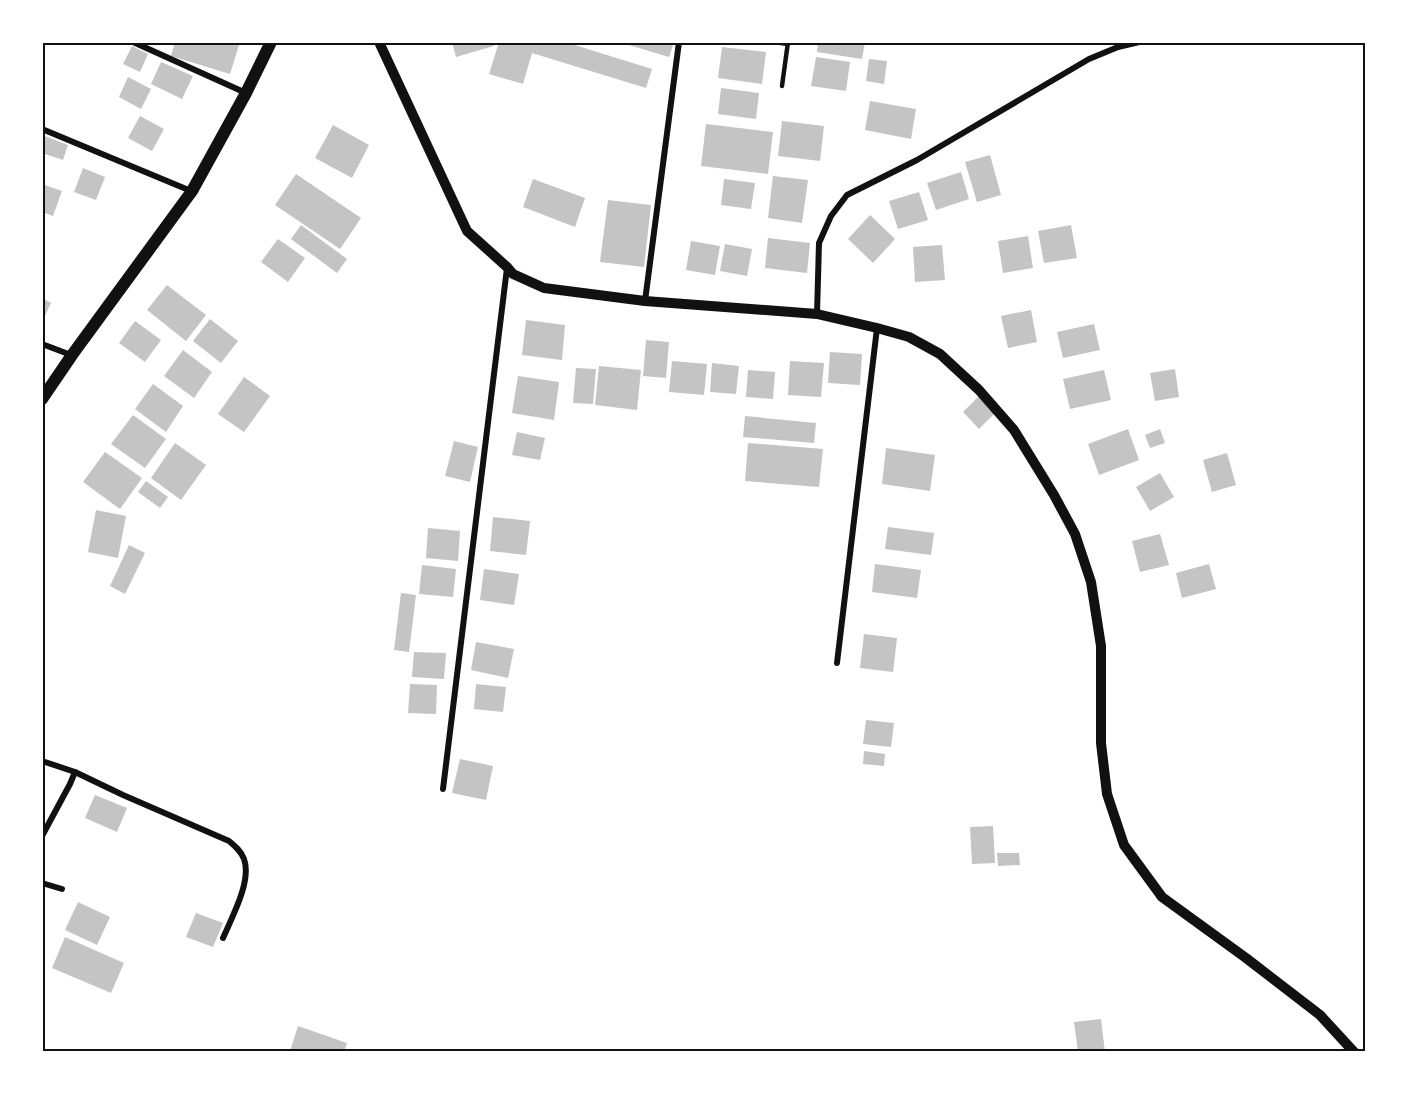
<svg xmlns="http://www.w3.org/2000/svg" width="1408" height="1094" viewBox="0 0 1408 1094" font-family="'Golos Text',sans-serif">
  <rect width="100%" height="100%" fill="#fff"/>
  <!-- building -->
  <g fill="#c4c4c4">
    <path d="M175,42H240L230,74L171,56Z"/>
    <path d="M452,42H493L494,46L456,57Z"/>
    <path d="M499,42H565L652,69L646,88L532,53L523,84L489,74Z"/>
    <path d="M619,42H674L669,57Z"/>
    <path d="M818,42H865L862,59L817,52Z"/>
    <path d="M132,46L148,54L140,72L123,64Z"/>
    <path d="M722,47L766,52L762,84L718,78Z"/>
    <path d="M816,57L850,62L846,91L811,86Z"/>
    <path d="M869,59L887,61L884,84L866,81Z"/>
    <path d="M161,62L193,76L182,99L151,84Z"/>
    <path d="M128,77L151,89L141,109L119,97Z"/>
    <path d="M721,88L759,93L756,119L718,114Z"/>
    <path d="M870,101L916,109L911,139L865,130Z"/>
    <path d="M140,116L164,129L152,151L128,138Z"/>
    <path d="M782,121L824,126L820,161L778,156Z"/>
    <path d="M706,124L773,132L768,174L701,166Z"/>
    <path d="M333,125L369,145L352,178L315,158Z"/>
    <path d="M42,135L68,145L63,160L42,153Z"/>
    <path d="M990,155L1001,195L977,202L965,162Z"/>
    <path d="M83,168L105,177L96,200L74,192Z"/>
    <path d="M961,172L969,199L936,210L927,183Z"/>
    <path d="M296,174L361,218L340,249L275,205Z"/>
    <path d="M773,176L808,180L802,223L768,218Z"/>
    <path d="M533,179L585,198L575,227L523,207Z"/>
    <path d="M724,179L755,183L751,209L721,205Z"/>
    <path d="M42,184L62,191L53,216L42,212Z"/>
    <path d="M919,192L928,220L898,229L889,201Z"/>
    <path d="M608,200L651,205L644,267L600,262Z"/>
    <path d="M870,215L895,239L873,263L848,239Z"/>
    <path d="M301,225L347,259L337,273L291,239Z"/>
    <path d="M1071,225L1077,258L1044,263L1038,231Z"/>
    <path d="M1028,236L1033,268L1003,273L998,241Z"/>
    <path d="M768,238L810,243L807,273L765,268Z"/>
    <path d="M278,239L305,258L288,282L261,262Z"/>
    <path d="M691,241L720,246L715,275L686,270Z"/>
    <path d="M725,244L752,249L747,276L720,271Z"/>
    <path d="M942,245L945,280L915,282L913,247Z"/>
    <path d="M167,285L206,315L186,341L147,310Z"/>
    <path d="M42,298L51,303L42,322Z"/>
    <path d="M1031,310L1037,342L1008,348L1001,316Z"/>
    <path d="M210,319L238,341L221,363L193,341Z"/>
    <path d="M526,320L565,325L562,360L522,355Z"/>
    <path d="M135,321L161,340L145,362L119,343Z"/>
    <path d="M1094,324L1100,350L1063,358L1057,332Z"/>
    <path d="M646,340L669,342L666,378L643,376Z"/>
    <path d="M183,350L212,372L194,398L164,376Z"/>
    <path d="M830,352L862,354L860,385L828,383Z"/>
    <path d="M672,361L707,364L704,395L669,392Z"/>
    <path d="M790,361L824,363L821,397L788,395Z"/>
    <path d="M712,363L739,366L736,394L710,392Z"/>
    <path d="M599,366L641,370L637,410L595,405Z"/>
    <path d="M576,368L596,369L593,404L573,403Z"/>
    <path d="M1175,369L1179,397L1155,401L1150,373Z"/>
    <path d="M748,370L775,372L773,399L746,397Z"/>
    <path d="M1104,370L1111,400L1070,409L1063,379Z"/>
    <path d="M518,376L559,382L554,420L512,413Z"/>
    <path d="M244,377L270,396L244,432L218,414Z"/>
    <path d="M153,384L183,406L166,432L135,409Z"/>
    <path d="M980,395L996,412L979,429L963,412Z"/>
    <path d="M133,415L166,439L145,468L111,444Z"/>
    <path d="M745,416L816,423L814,443L743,437Z"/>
    <path d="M1128,429L1139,460L1099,475L1088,444Z"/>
    <path d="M1160,429L1165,443L1150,448L1145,435Z"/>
    <path d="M517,432L545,438L540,460L512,455Z"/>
    <path d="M454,441L478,447L470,482L445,476Z"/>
    <path d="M175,443L206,465L181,500L151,478Z"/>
    <path d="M748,443L823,449L819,487L745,481Z"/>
    <path d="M886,448L935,455L930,491L882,484Z"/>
    <path d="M105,452L142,478L120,509L83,482Z"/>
    <path d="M1227,453L1236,485L1212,492L1203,460Z"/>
    <path d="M1160,473L1174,497L1150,511L1136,487Z"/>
    <path d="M146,481L168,497L160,508L138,492Z"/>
    <path d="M96,510L126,516L118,558L88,552Z"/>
    <path d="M493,517L530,521L526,555L490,551Z"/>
    <path d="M888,527L934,533L931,555L885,549Z"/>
    <path d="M428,528L460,531L458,561L426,558Z"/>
    <path d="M1160,534L1169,565L1140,572L1132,541Z"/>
    <path d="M129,545L145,553L125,594L110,586Z"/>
    <path d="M875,564L921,570L917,598L872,592Z"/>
    <path d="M1209,564L1216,589L1182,598L1176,573Z"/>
    <path d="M422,565L456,569L453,597L419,594Z"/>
    <path d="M484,569L519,574L514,605L480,600Z"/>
    <path d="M401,593L416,595L409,652L394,650Z"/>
    <path d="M864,634L897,638L893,672L860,668Z"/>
    <path d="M476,642L514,649L508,678L471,670Z"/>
    <path d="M414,652L446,653L444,679L412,677Z"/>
    <path d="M410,684L437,685L436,714L408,713Z"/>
    <path d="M476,684L506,687L503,712L474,709Z"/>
    <path d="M866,720L894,723L891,747L863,744Z"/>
    <path d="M864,751L885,754L884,766L863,764Z"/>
    <path d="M460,759L493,766L486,800L452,793Z"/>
    <path d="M95,795L127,808L117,832L85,818Z"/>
    <path d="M993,826L995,863L972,864L970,827Z"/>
    <path d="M997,853H1019L1020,865L998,866Z"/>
    <path d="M78,902L110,917L97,945L65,930Z"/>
    <path d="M196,913L223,923L213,947L186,937Z"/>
    <path d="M65,937L124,963L111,993L52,968Z"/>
    <path d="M1101,1019L1105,1052H1078L1074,1022Z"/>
    <path d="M298,1026L347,1043L344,1052L290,1051Z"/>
  </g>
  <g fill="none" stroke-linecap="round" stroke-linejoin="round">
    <!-- service -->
    <g stroke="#111" stroke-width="4.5">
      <path d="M774,42L788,44"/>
      <path d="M782,86L788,42"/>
    </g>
    <!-- minor -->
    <g stroke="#111" stroke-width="6">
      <path d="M133,42L246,93"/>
      <path d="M42,129L191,191"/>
      <path d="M645,301L679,42"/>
      <path d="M817,314L819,243L831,216L847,195L917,160L1089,59L1118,47L1139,42"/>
      <path d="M42,344L71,355"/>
      <path d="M837,663L877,328"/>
      <path d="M42,761L75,772L123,795L229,841C235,846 241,851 244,859C252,881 232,917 223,938"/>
      <path d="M443,789L507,268"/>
      <path d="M42,836L70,784L75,772"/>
      <path d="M42,883L62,889"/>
    </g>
    <!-- tertiary -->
    <path stroke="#111" stroke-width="10" d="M379,42L467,231L507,267L513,274L544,288L645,301L817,314L877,328L909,337L940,354L979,390L1014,430L1054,495L1075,534L1091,582L1101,646V743L1107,794L1124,845L1162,897L1246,958L1320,1015L1354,1052"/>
    <!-- secondary -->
    <path stroke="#111" stroke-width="12" d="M42,399L72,355L192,191L246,93L271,42"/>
  </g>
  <!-- border -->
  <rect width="1408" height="1094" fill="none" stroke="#ffffff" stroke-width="87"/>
  <rect x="44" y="44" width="1320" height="1006" fill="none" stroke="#111" stroke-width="2"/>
</svg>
